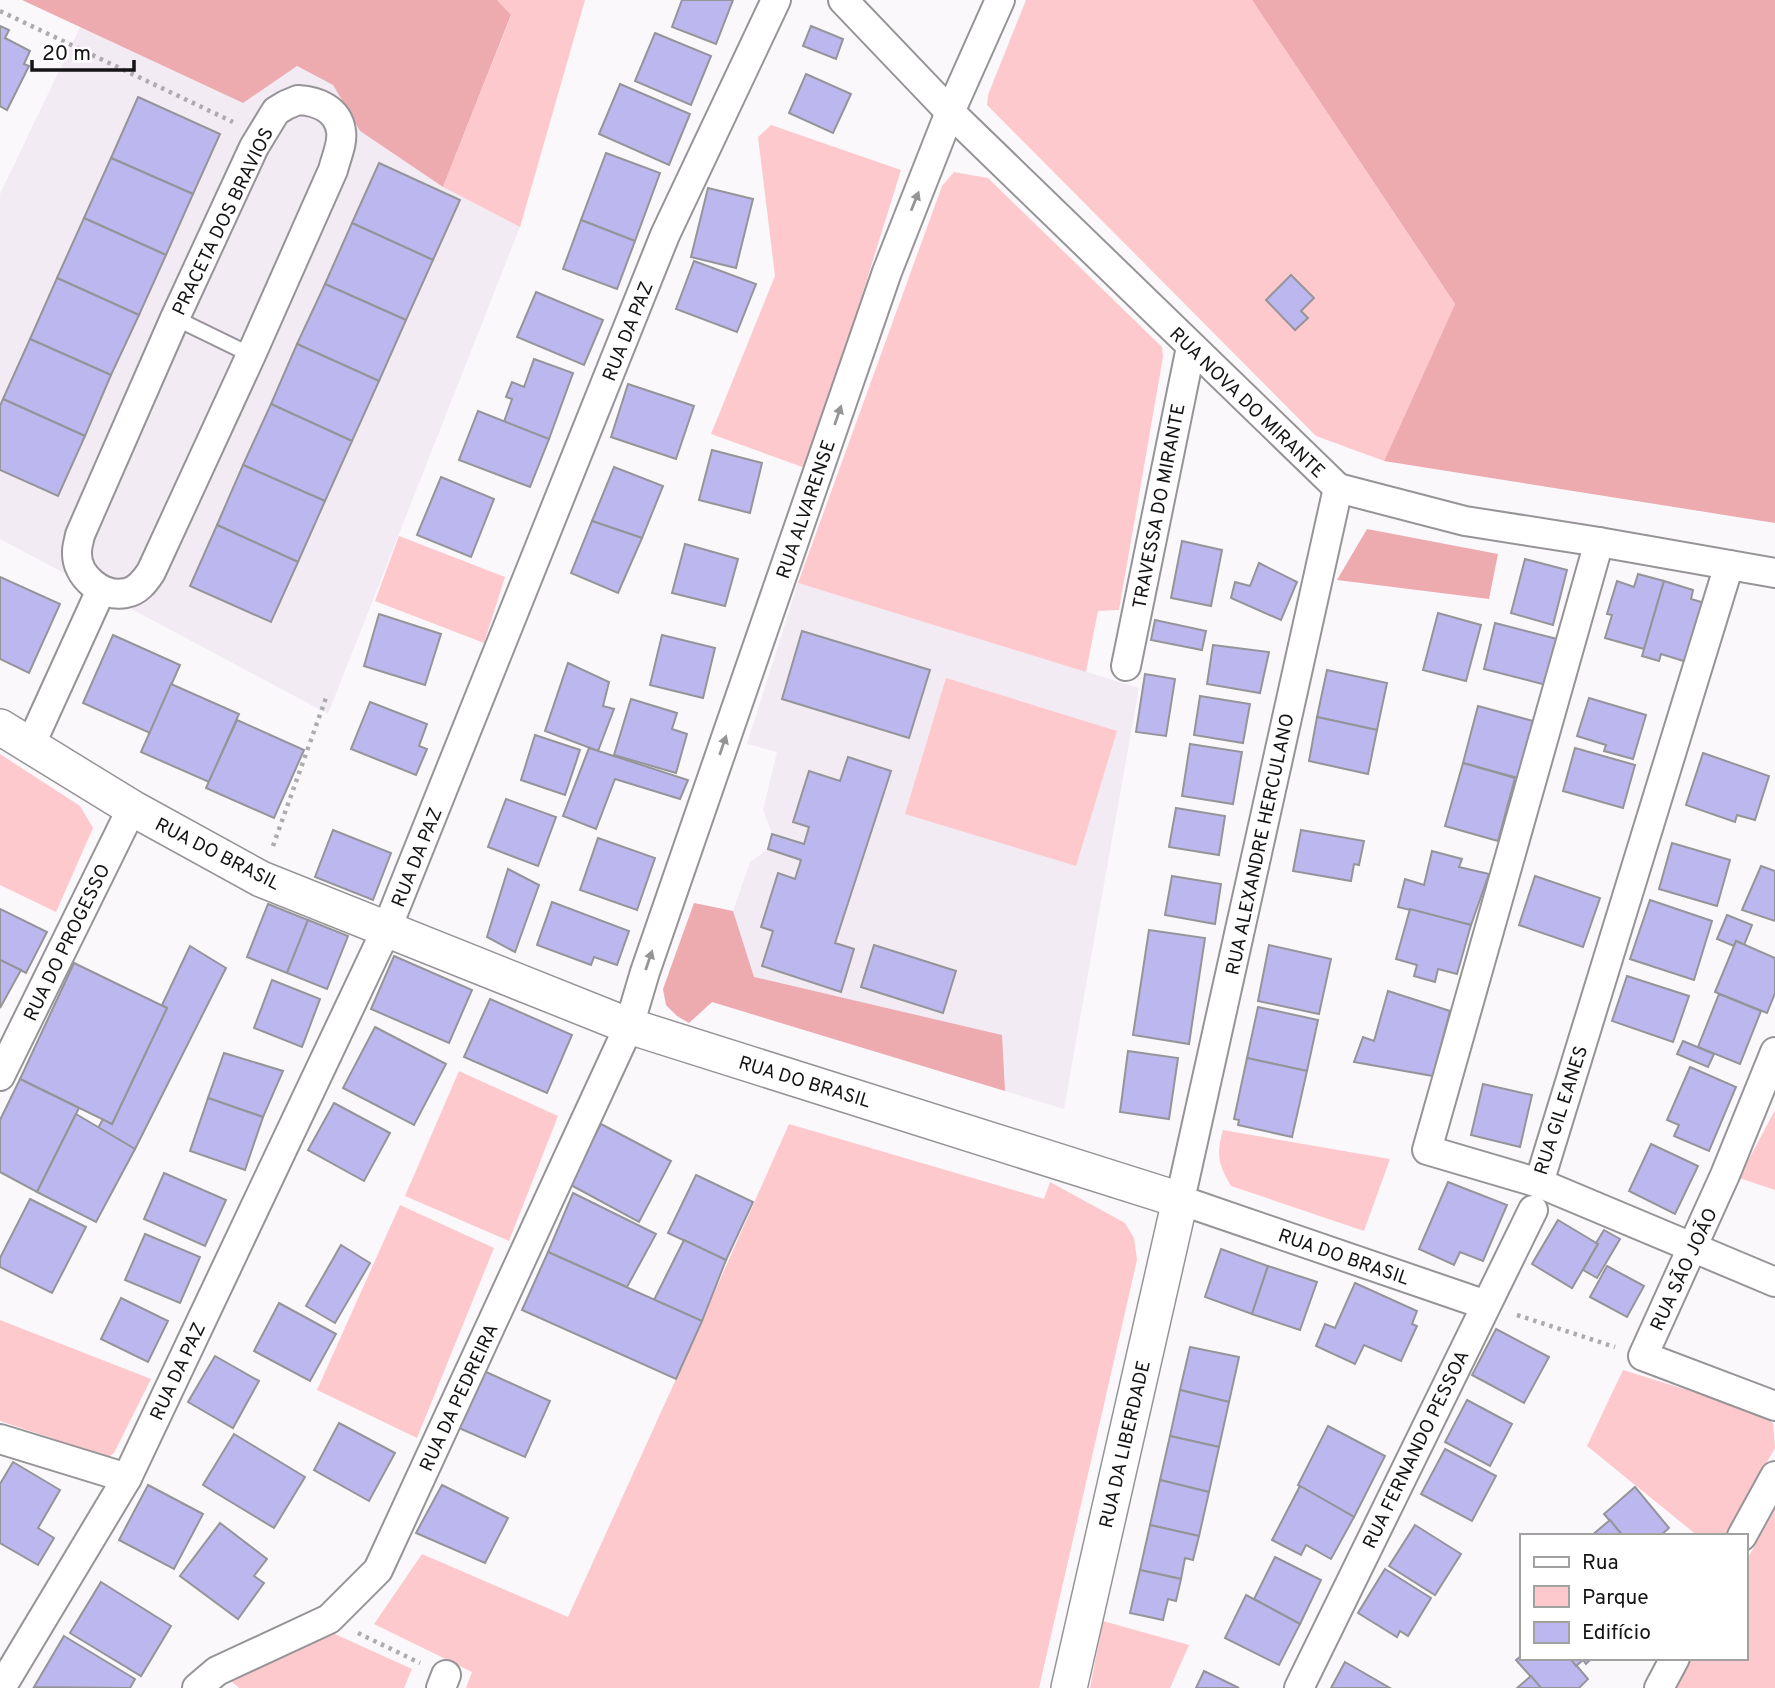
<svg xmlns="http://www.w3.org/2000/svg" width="1775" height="1688" viewBox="0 0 1775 1688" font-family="Overpass,sans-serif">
  <rect width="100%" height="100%" fill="#fbf8fc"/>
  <!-- built -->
  <g fill="#f2ebf4">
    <path d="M80,27L243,103L296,66L333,85L360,131L443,187L520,227L328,714L0,539V194Z"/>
    <path d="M798,583L1139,688L1064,1109L712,1002L689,1023L677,1016L666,1005L663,989L694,903L733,911L750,862L768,849L772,834L763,810L777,752L747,744Z"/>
  </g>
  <!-- green -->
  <g fill="#fec9cc">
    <path d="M497,0H585L520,227L443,187L511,16Z"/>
    <path d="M1026,0H1252L1455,304L1384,461L1316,436L987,105L988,95Z"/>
    <path d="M771,125L901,170L808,469L711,434L775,276L758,137Z"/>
    <path d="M954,172L988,178L1162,347L1163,357L1119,610L1098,611L1086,672L798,583L942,186Z"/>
    <path d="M399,536L505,577L484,643L375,601Z"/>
    <path d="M946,678L1117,731L1076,866L905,814Z"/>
    <path d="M0,754L80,806L93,828L56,912L0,885Z"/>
    <path d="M459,1071L558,1116L509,1241L405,1196Z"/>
    <path d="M1775,1110V1190L1739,1178Z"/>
    <path d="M789,1124L1044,1199L1050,1182L1125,1223L1134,1238L1137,1260L1039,1688H466L472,1672L374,1624L422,1554L568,1617L676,1379Z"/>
    <path d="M1223,1130L1390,1159L1364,1231L1231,1186C1218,1164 1216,1155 1223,1130Z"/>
    <path d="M400,1205L494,1248L417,1438L317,1390Z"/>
    <path d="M0,1320L151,1379L114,1453L108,1457L0,1421Z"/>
    <path d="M1623,1370L1761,1413L1773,1423L1775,1448L1725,1536H1698L1587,1446Z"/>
    <path d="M1775,1510V1688H1675L1692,1658H1745V1563Z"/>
    <path d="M1103,1621L1189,1645L1170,1688H1090Z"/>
    <path d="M326,1630L412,1669L404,1688H239L231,1681Z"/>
  </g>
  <!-- forest -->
  <g fill="#edabb0">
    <path d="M22,0H497L511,15L443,187L360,131L333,85L297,66L243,103Z"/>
    <path d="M1252,0H1775V523L1384,461L1455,304Z"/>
    <path d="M1367,529L1498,554L1489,599L1337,580Z"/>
    <path d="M694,903L733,911L754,977L1002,1035L1005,1091L712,1002L689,1023L677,1016L666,1005L663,989Z"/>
  </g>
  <!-- building -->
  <g fill="#bcb7ee" stroke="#959599" stroke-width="2">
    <path d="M682,0H733L716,44L672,27Z"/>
    <path d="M0,26L9,30L5,38L30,51L24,64L29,66L7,110L0,106Z"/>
    <path d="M811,26L843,39L836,59L803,46Z"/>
    <path d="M655,33L711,56L691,105L635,81Z"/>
    <path d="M806,74L851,94L833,133L789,113Z"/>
    <path d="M620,84L690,114L669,165L599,134Z"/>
    <path d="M138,97L220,134L193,194L111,158Z"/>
    <path d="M606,153L660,173L635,241L581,220Z"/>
    <path d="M111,158L193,194L166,255L84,218Z"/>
    <path d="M379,163L460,200L433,260L352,223Z"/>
    <path d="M708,188L753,199L736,268L691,257Z"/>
    <path d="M84,218L166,255L139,315L57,278Z"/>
    <path d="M581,220L635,241L617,289L563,269Z"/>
    <path d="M352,223L433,260L406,320L325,284Z"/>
    <path d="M694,261L756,284L737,332L676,309Z"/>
    <path d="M1291,275L1314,298L1301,311L1308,318L1295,330L1266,300Z"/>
    <path d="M57,278L139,315L111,375L30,339Z"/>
    <path d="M325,284L406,320L379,381L297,344Z"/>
    <path d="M536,292L603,320L584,365L517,337Z"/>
    <path d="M30,339L111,375L85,436L3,399Z"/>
    <path d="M297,344L379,381L352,441L271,404Z"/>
    <path d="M534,359L573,373L549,439L504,422L512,399L506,397L512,382L524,387Z"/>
    <path d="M628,384L694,406L676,459L611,437Z"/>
    <path d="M3,399L85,436L58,496L0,470V406Z"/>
    <path d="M271,404L352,441L325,501L243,465Z"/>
    <path d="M478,411L549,439L530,487L459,460Z"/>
    <path d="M712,450L762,463L750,513L699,500Z"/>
    <path d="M243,465L325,501L298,562L217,525Z"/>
    <path d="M614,467L663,486L642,538L592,521Z"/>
    <path d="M441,477L494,499L471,557L417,535Z"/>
    <path d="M592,521L642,538L618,593L571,573Z"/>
    <path d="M217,525L298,562L271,622L190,586Z"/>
    <path d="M1182,541L1222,550L1211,606L1171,598Z"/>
    <path d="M685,544L738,559L725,606L672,593Z"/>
    <path d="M1525,559L1567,570L1553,625L1511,613Z"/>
    <path d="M1259,563L1297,582L1281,620L1231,598L1235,582L1250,586Z"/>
    <path d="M1638,574L1664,581L1644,649L1605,638L1612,615L1607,614L1617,581L1634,587Z"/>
    <path d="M0,577L60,604L29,673L0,659Z"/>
    <path d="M1664,581L1693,590L1691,599L1708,604L1690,663L1661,654L1659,661L1642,656Z"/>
    <path d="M1438,613L1481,625L1466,681L1423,670Z"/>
    <path d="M379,614L441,634L425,685L364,666Z"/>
    <path d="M1155,620L1206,631L1202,650L1151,640Z"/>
    <path d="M1495,623L1561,640L1550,686L1484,669Z"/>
    <path d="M802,631L930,670L909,738L782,699Z"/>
    <path d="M113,635L180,665L150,733L83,703Z"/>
    <path d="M662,635L715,648L703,698L650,685Z"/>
    <path d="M1213,645L1269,652L1260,693L1207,684Z"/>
    <path d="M568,663L609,682L603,706L614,709L598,751L545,731Z"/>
    <path d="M1327,670L1387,683L1377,730L1317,717Z"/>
    <path d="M1145,674L1175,679L1166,736L1136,732Z"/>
    <path d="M171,684L239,714L209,782L141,752Z"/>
    <path d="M1200,696L1250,704L1243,743L1194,735Z"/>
    <path d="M1589,698L1646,715L1633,759L1604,751L1606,745L1577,736Z"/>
    <path d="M631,699L677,713L672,729L687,734L676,773L614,755Z"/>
    <path d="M370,702L427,724L419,746L427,749L416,775L351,749Z"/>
    <path d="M1478,706L1533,721L1518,778L1463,763Z"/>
    <path d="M1317,717L1377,730L1368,774L1309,761Z"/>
    <path d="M237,720L304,750L274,818L206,788Z"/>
    <path d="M535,735L580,750L565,795L521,780Z"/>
    <path d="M1190,744L1242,752L1233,804L1182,796Z"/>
    <path d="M589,748L688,780L680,799L615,779L596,829L563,816Z"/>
    <path d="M1575,748L1635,765L1623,808L1563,791Z"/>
    <path d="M1703,753L1769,776L1755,820L1737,815L1735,822L1686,805Z"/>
    <path d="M848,757L891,771L835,943L854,949L841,992L762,966L773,931L761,927L778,873L795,879L801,860L768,849L772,834L804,844L809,827L793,822L809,771L840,781Z"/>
    <path d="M1463,763L1515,778L1498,841L1445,826Z"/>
    <path d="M506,799L556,817L538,866L488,847Z"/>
    <path d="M1176,808L1225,816L1219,855L1169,847Z"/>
    <path d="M333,830L391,853L373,900L315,877Z"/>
    <path d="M1301,830L1364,841L1359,865L1354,864L1351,881L1293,871Z"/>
    <path d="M598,838L655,858L637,910L580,890Z"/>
    <path d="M1672,843L1730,860L1717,906L1659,889Z"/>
    <path d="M1432,851L1462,859L1459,867L1489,874L1471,925L1398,907L1405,879L1424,885Z"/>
    <path d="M1761,866L1775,871V921L1742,910Z"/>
    <path d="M508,869L539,885L515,952L487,937Z"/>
    <path d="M1172,876L1221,884L1215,924L1165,915Z"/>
    <path d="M1535,876L1600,898L1583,947L1519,925Z"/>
    <path d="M1650,900L1712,921L1694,980L1630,959Z"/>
    <path d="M552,902L629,931L617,965L594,957L591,965L537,945Z"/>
    <path d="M268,904L308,920L287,973L247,957Z"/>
    <path d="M0,909L47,932L26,973L0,960Z"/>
    <path d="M1410,909L1471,925L1457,974L1438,969L1435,982L1414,976L1417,965L1396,959Z"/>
    <path d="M1727,915L1752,925L1744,945L1736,941L1734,946L1717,939Z"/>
    <path d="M308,920L348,936L327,989L287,973Z"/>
    <path d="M1149,930L1205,938L1189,1044L1133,1035Z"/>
    <path d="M1736,941L1775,958V993L1767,1013L1715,992Z"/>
    <path d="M874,945L956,971L943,1013L861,987Z"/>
    <path d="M1269,945L1331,959L1319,1014L1258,1001Z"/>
    <path d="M190,946L226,968L135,1149L98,1128L103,1119L112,1124L167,1008L162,1005Z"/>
    <path d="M394,956L472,990L449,1043L371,1009Z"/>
    <path d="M0,960L21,970L0,1008Z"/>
    <path d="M74,963L167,1008L112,1124L20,1079Z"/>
    <path d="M1627,976L1689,996L1673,1042L1612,1021Z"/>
    <path d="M272,980L320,999L302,1047L254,1028Z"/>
    <path d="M1388,991L1450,1011L1433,1076L1354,1062L1363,1037L1374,1041Z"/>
    <path d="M1719,994L1761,1011L1740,1064L1698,1047Z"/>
    <path d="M490,999L572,1035L547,1093L464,1057Z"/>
    <path d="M1258,1007L1318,1020L1307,1071L1247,1058Z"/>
    <path d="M375,1027L446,1064L414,1125L343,1088Z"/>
    <path d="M1683,1041L1714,1054L1708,1067L1677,1054Z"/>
    <path d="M1128,1051L1178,1058L1169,1119L1120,1112Z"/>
    <path d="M224,1053L283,1071L263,1117L208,1098Z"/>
    <path d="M1247,1058L1307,1071L1292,1137L1238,1125L1239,1120L1234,1119Z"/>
    <path d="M1690,1067L1736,1087L1709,1151L1674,1136L1679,1125L1667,1120Z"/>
    <path d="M20,1079L79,1108L37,1192L0,1172V1120Z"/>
    <path d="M1483,1084L1532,1095L1520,1147L1471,1135Z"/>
    <path d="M208,1098L263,1117L245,1170L190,1151Z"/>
    <path d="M334,1103L390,1133L364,1181L308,1150Z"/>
    <path d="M76,1114L135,1149L96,1222L37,1192Z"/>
    <path d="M601,1124L671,1161L639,1222L569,1184Z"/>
    <path d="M1651,1144L1698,1166L1675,1214L1629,1191Z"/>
    <path d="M164,1173L226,1200L205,1246L144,1219Z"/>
    <path d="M696,1175L753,1202L726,1260L668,1233Z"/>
    <path d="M1448,1182L1507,1205L1483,1261L1460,1252L1454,1265L1419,1249Z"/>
    <path d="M573,1193L656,1234L627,1287L548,1252Z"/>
    <path d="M30,1199L86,1227L52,1293L0,1267V1258Z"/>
    <path d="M1558,1220L1598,1244L1572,1288L1532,1264Z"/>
    <path d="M1604,1230L1620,1239L1597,1278L1583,1270L1598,1244L1596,1243Z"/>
    <path d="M145,1234L200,1257L180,1303L125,1280Z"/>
    <path d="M684,1240L726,1260L702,1321L654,1300Z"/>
    <path d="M341,1245L370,1263L335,1323L306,1306Z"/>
    <path d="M1221,1249L1268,1266L1252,1314L1205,1297Z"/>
    <path d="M548,1252L702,1321L676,1379L522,1310Z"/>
    <path d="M1268,1266L1317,1282L1300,1330L1252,1314Z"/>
    <path d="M1607,1266L1644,1286L1627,1317L1590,1297Z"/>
    <path d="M1355,1283L1417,1311L1412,1324L1417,1326L1401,1361L1364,1345L1355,1364L1316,1346L1325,1324L1335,1328Z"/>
    <path d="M121,1298L168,1321L148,1362L101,1339Z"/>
    <path d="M279,1303L336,1334L310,1381L254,1351Z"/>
    <path d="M1496,1329L1549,1357L1524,1403L1472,1375Z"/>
    <path d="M1190,1347L1239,1357L1229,1402L1180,1390Z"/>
    <path d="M215,1356L259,1381L233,1428L188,1402Z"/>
    <path d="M484,1371L550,1401L525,1457L459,1428Z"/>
    <path d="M1180,1390L1229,1402L1219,1447L1170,1436Z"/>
    <path d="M1467,1400L1512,1424L1490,1466L1445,1442Z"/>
    <path d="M339,1423L395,1453L369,1501L314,1470Z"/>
    <path d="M1328,1426L1385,1456L1354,1517L1298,1485Z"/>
    <path d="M234,1434L305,1477L274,1528L203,1485Z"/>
    <path d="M1170,1436L1219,1447L1209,1492L1160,1480Z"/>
    <path d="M1445,1449L1496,1476L1472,1521L1421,1494Z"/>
    <path d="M13,1462L60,1490L38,1528L54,1538L38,1565L0,1543V1484Z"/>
    <path d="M1160,1480L1209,1492L1199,1536L1150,1525Z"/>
    <path d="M148,1485L203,1514L174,1569L119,1540Z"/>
    <path d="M442,1485L508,1518L485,1563L416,1533Z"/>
    <path d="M1300,1486L1354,1517L1331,1559L1306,1545L1301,1555L1272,1540Z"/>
    <path d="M1635,1487L1669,1528L1660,1536H1623L1604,1514Z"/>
    <path d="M1610,1520L1623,1536H1591Z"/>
    <path d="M220,1523L267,1559L254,1576L264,1583L238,1619L180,1576Z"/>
    <path d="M1150,1525L1199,1536L1193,1560L1185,1558L1181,1579L1140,1570Z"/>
    <path d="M1415,1525L1461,1554L1435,1595L1389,1566Z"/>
    <path d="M1275,1557L1321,1580L1300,1624L1254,1599Z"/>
    <path d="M1385,1569L1431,1598L1408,1636L1400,1631L1397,1637L1358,1613Z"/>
    <path d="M1140,1570L1181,1579L1176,1601L1168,1599L1163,1620L1130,1613Z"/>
    <path d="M101,1582L171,1626L141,1676L70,1633Z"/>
    <path d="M1246,1595L1300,1624L1279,1665L1225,1638Z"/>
    <path d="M64,1636L135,1679L130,1688L34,1687Z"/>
    <path d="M1521,1656V1658H1570L1588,1679L1579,1688H1541L1516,1660Z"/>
    <path d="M1570,1658H1592L1586,1664L1583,1660L1576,1666Z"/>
    <path d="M1345,1662L1390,1688H1331Z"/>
    <path d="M1204,1671L1239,1688H1196Z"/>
    <path d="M1531,1676L1541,1688H1517Z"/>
  </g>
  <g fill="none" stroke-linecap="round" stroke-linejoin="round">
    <!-- service casing -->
    <g stroke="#969497" stroke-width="18">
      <path id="service" d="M175,318L251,355"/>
    </g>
    <!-- minor casing -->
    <g stroke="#969497" stroke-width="32">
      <g id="minor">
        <path d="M843,0L950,112L1338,488L1465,521L1599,542L1775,573"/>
        <path d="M298,100C317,101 338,109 341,131C343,143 336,158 333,170L251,355L151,572C145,581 138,591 126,593C102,598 76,576 77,552C77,546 79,541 80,535L175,318L254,147L276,111L286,105Z"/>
        <path d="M1338,488L1180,1200L1486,1305"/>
        <path d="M1599,542L1427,1150L1539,1183L1729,565"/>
        <path d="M1126,666L1191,347"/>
        <path d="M30,746L101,590"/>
        <path d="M1775,1052L1725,1175L1643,1356L1775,1406"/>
        <path d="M0,1076L132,808"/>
        <path d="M1539,1183L1775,1282"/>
        <path d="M0,1439L127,1478"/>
        <path d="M1742,1536L1775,1476"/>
        <path d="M1,1688L127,1478L387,928L665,235L776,0"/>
        <path d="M197,1688L217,1671L329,1619L378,1570L629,1026L645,972L887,272L950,112L1000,0"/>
        <path d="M441,1688L446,1675"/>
        <path d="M1299,1688L1533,1210"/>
        <path d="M1659,1688L1675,1658"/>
      </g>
    </g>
    <!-- tertiary casing -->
    <g stroke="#969497" stroke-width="38">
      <path id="tertiary" d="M0,727L132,808L261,879L629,1026L1180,1200L1069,1688"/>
    </g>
    <!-- path -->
    <g stroke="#adabae" stroke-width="4.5" stroke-dasharray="3.5 5" stroke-linecap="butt">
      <path d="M0,11L233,122"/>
      <path d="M273,846L327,695"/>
      <path d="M1517,1315L1615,1347"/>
      <path d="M358,1633L420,1663"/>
    </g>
    <!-- service -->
    <use href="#service" stroke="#fff" stroke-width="14"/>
    <!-- minor -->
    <use href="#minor" stroke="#fff" stroke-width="28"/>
    <!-- tertiary -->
    <use href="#tertiary" stroke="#fff" stroke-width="35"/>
  </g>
  <!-- one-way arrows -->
  <defs><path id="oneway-solid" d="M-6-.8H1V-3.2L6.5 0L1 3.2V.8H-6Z" transform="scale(1.75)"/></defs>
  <g fill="#959596">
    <use href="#oneway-solid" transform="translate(915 201) rotate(-68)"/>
    <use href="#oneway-solid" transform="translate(838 415) rotate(-71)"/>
    <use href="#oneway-solid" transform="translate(723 745) rotate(-71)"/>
    <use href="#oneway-solid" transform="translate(649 960) rotate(-71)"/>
  </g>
  <g text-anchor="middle" stroke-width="5" stroke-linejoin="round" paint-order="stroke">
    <!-- street labels -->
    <g font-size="19" fill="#141315" stroke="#fff">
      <text transform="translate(222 221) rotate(-64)" y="7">PRACETA DOS BRAVIOS</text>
      <text transform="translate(627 331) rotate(-68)" y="7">RUA DA PAZ</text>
      <text transform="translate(1248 402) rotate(44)" y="7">RUA NOVA DO MIRANTE</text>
      <text transform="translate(1158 506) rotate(-79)" y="7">TRAVESSA DO MIRANTE</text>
      <text transform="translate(805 509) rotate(-71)" y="7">RUA ALVARENSE</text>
      <text transform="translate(1259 844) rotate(-78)" y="7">RUA ALEXANDRE HERCULANO</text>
      <text transform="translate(218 853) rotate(27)" y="7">RUA DO BRASIL</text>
      <text transform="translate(416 857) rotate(-68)" y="7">RUA DA PAZ</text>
      <text transform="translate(66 942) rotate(-64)" y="7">RUA DO PROGESSO</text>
      <text transform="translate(805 1081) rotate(17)" y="7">RUA DO BRASIL</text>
      <text transform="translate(1560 1110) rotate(-72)" y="7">RUA GIL EANES</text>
      <text transform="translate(1344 1256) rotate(19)" y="7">RUA DO BRASIL</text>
      <text transform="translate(1683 1269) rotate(-65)" y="7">RUA SÃO JOÃO</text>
      <text transform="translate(177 1371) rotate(-65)" y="7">RUA DA PAZ</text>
      <text transform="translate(458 1397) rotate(-65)" y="7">RUA DA PEDREIRA</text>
      <text transform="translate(1124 1444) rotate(-77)" y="7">RUA DA LIBERDADE</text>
      <text transform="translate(1415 1449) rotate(-64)" y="7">RUA FERNANDO PESSOA</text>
    </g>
  </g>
  <!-- legend -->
  <rect x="1520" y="1534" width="228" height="126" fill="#ffffff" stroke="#a1a1a1" stroke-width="2"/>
  <rect x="1534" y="1557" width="35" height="10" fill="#ffffff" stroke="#a1a1a1" stroke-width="2"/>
  <text x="1582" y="1569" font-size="21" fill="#141315">Rua</text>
  <rect x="1534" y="1586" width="35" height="21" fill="#fec9cc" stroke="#a1a1a1" stroke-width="2"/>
  <text x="1582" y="1604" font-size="21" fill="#141315">Parque</text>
  <rect x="1534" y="1622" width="35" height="21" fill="#bcb7ee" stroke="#a1a1a1" stroke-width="2"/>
  <text x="1582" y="1639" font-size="21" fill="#141315">Edifício</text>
  <!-- scale -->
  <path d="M32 60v10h102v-10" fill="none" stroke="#141315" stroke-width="3.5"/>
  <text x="42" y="60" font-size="21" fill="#141315" stroke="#ffffff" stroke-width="5" paint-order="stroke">20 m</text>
</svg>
